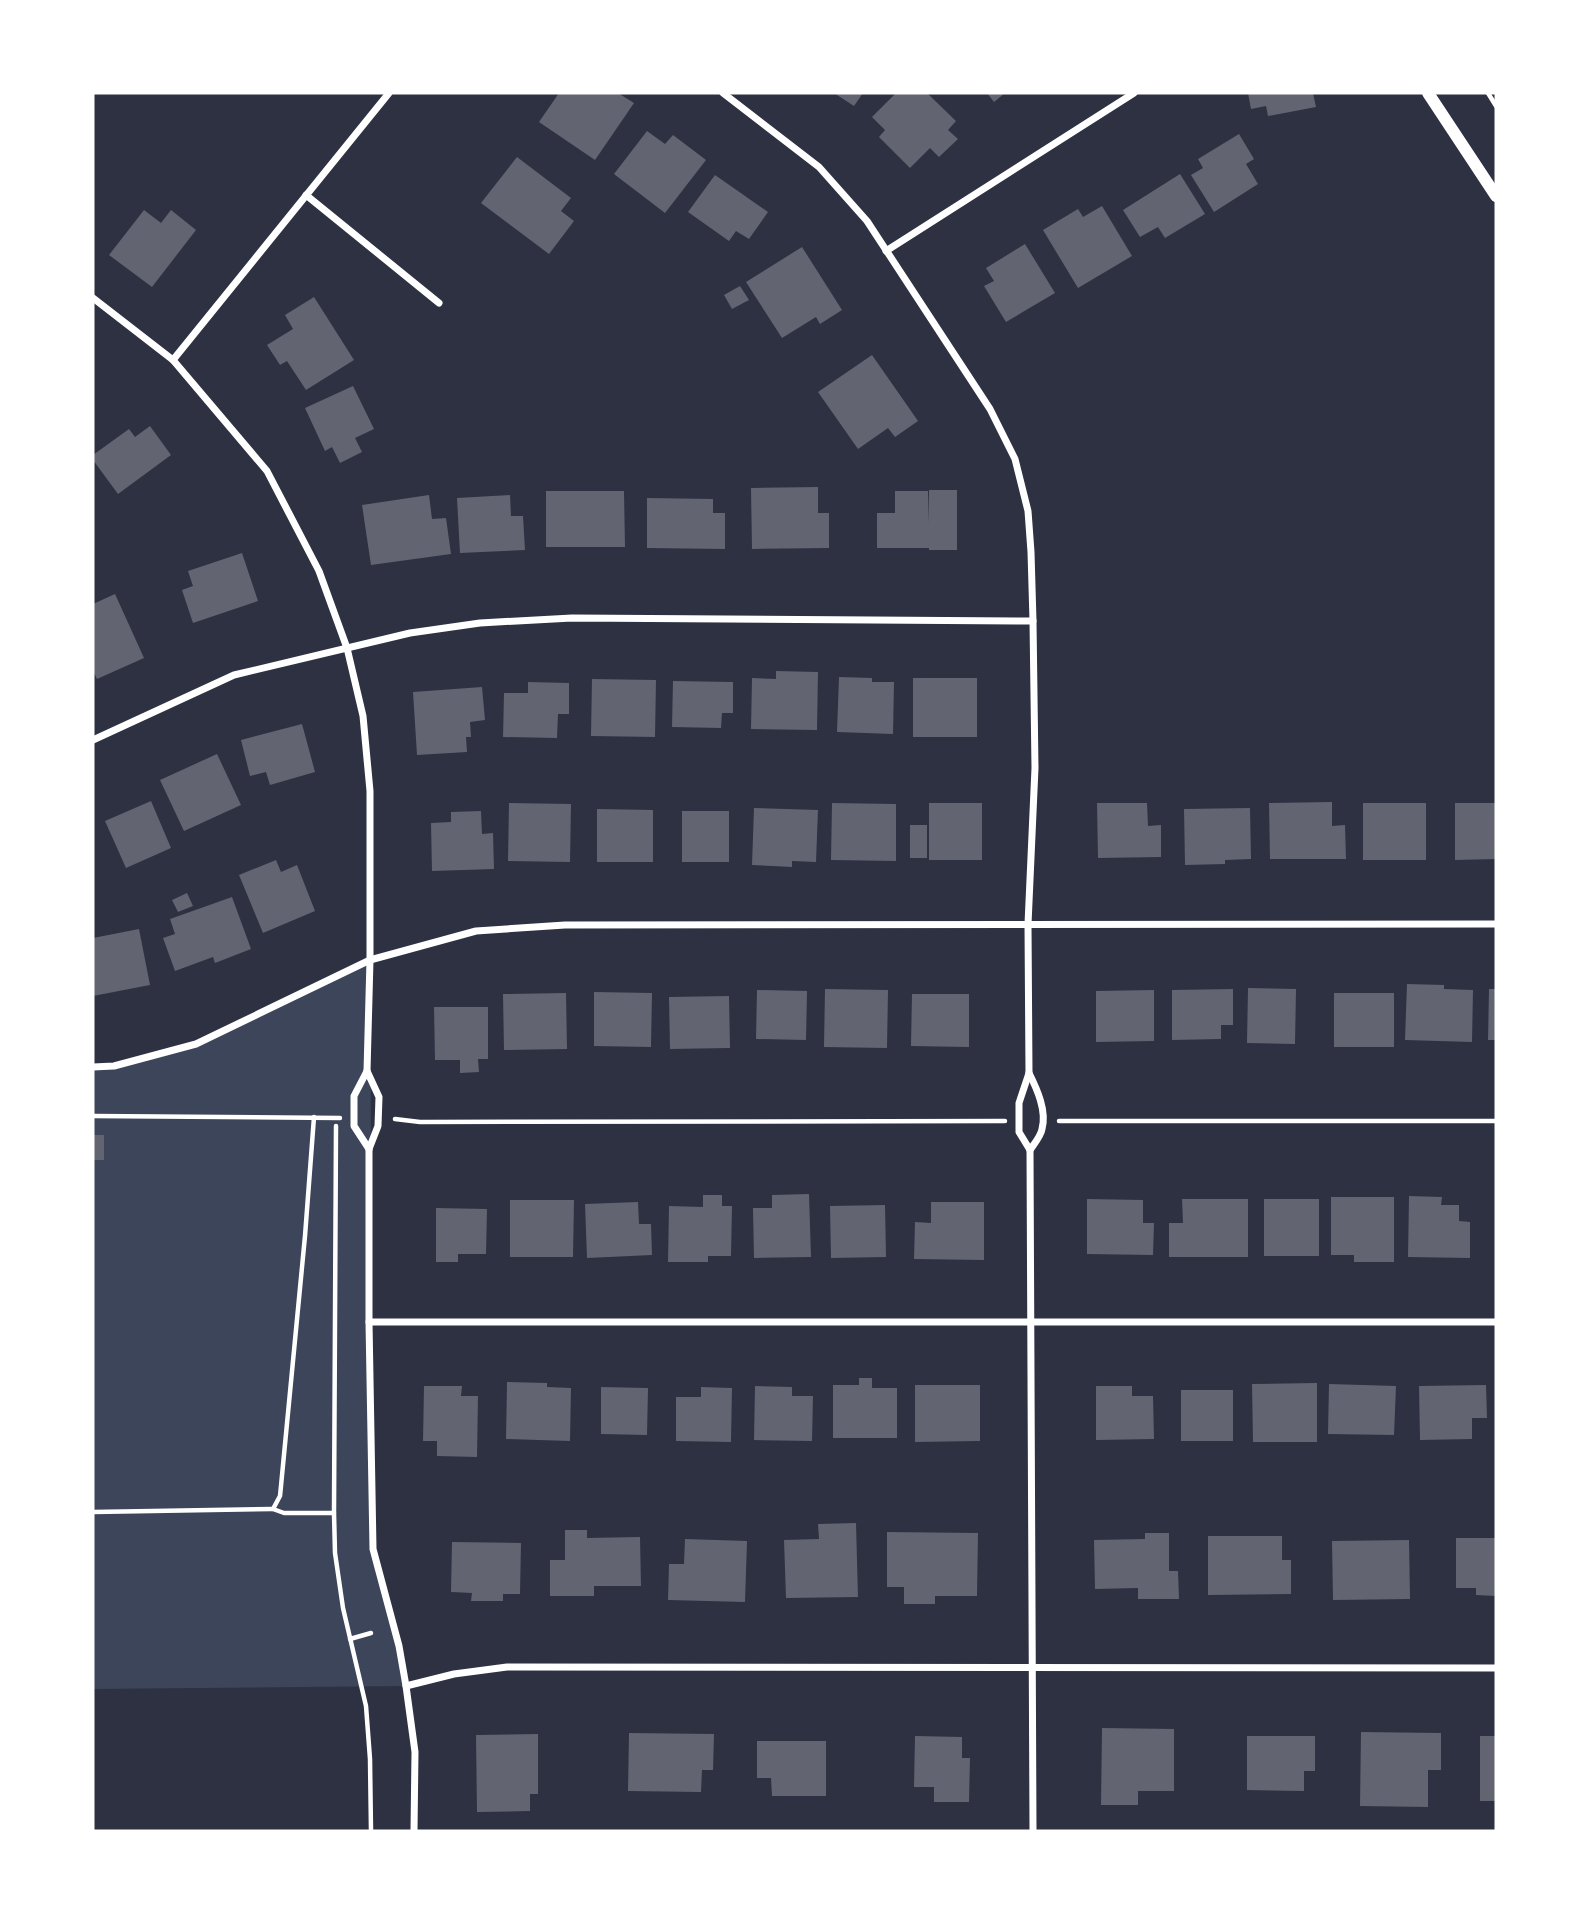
<svg xmlns="http://www.w3.org/2000/svg" width="1589" height="1924" viewBox="0 0 1589 1924" font-family="Inter,sans-serif">
  <rect width="100%" height="100%" fill="#2d3142"/>
  <!-- green -->
  <path fill="#3c4559" d="M370,960L373,1549L406,1686L93,1689V1067L114,1066L196,1044Z"/>
  <!-- building -->
  <g fill="#626471">
    <path d="M559,93H618L634,103L595,160L539,122Z"/>
    <path d="M834,93H863L854,106Z"/>
    <path d="M896,93H927L956,121L948,130L958,139L939,157L930,148L910,168L879,137L885,130L872,117Z"/>
    <path d="M987,93H1005L994,102Z"/>
    <path d="M1248,93H1313L1316,107L1268,116L1266,106L1251,109Z"/>
    <path d="M647,131L665,144L673,135L706,160L665,213L614,174Z"/>
    <path d="M1239,134L1254,159L1246,164L1258,184L1214,212L1191,175L1203,168L1198,159Z"/>
    <path d="M517,157L571,198L561,211L574,221L549,254L481,203Z"/>
    <path d="M1180,174L1205,214L1165,238L1158,227L1140,237L1123,210Z"/>
    <path d="M715,175L768,212L749,239L736,231L729,241L688,212Z"/>
    <path d="M1102,206L1132,256L1078,288L1043,230L1078,209L1083,217Z"/>
    <path d="M144,210L161,223L171,210L196,230L152,287L109,255Z"/>
    <path d="M1025,244L1055,293L1006,322L984,286L994,281L986,268Z"/>
    <path d="M802,247L842,310L820,324L816,317L782,338L746,282Z"/>
    <path d="M740,286L749,300L732,309L724,295Z"/>
    <path d="M314,297L354,360L306,390L287,361L280,365L267,345L293,329L285,315Z"/>
    <path d="M872,355L918,421L895,437L888,428L858,449L818,392Z"/>
    <path d="M353,386L374,429L355,438L362,452L340,463L332,447L325,451L305,408Z"/>
    <path d="M150,426L171,455L118,494L93,460V455L129,429L135,437Z"/>
    <path d="M818,487V513H829V548L752,549L751,488Z"/>
    <path d="M929,490H957V550H929V548H877V513H895V491H928L929,523Z"/>
    <path d="M546,491H624L625,547H546Z"/>
    <path d="M429,495L432,519L446,518L451,554L371,565L362,505Z"/>
    <path d="M510,495L511,516H523L525,550L460,553L457,498Z"/>
    <path d="M647,498L713,499V513H725V549L647,548Z"/>
    <path d="M242,553L258,601L193,623L182,590L193,586L188,571Z"/>
    <path d="M115,594L144,658L97,679L93,671V604Z"/>
    <path d="M776,671L818,672L817,730L751,729L752,678L776,679Z"/>
    <path d="M839,677L872,678V682H894L893,734L837,732Z"/>
    <rect x="913" y="678" width="64" height="59"/>
    <path d="M592,679L656,680L655,737L591,736Z"/>
    <path d="M673,681L733,682V713H722L721,728L672,727Z"/>
    <path d="M528,682L569,683V714H558L557,738L503,737L504,693H528Z"/>
    <path d="M482,687L485,720L470,722L471,737H466L467,752L417,755L413,692Z"/>
    <path d="M302,724L315,772L270,785L266,772L250,776L241,740Z"/>
    <path d="M217,754L241,805L184,831L160,780Z"/>
    <path d="M151,801L171,848L126,868L105,821Z"/>
    <path d="M1332,802V826L1345,825L1346,859H1270L1269,803Z"/>
    <path d="M509,803L571,804L570,862L508,861Z"/>
    <path d="M832,803L896,804V861L831,860Z"/>
    <rect x="929" y="803" width="53" height="57"/>
    <path d="M1097,803H1147L1148,826L1161,825V857L1098,858Z"/>
    <rect x="1363" y="803" width="63" height="57"/>
    <path d="M1455,803H1496V859L1455,860Z"/>
    <path d="M754,808L818,810L816,862L792,861V867L752,865Z"/>
    <path d="M1250,808L1251,859L1225,860V864L1185,865L1184,809Z"/>
    <path d="M597,809L653,810V862H597Z"/>
    <path d="M481,811L482,834L493,833L494,869L432,871L431,823L451,822V812Z"/>
    <rect x="682" y="811" width="47" height="51"/>
    <rect x="910" y="825" width="17" height="33"/>
    <path d="M276,860L281,872L297,865L315,911L263,933L239,875Z"/>
    <path d="M187,893L193,906L178,912L172,900Z"/>
    <path d="M232,897L251,949L215,963L213,957L175,971L163,938L175,934L170,919Z"/>
    <path d="M139,929L150,985L93,996V938Z"/>
    <path d="M1407,984L1444,985V989L1473,990L1472,1042L1405,1040Z"/>
    <path d="M1248,988L1296,989L1295,1044L1247,1043Z"/>
    <path d="M825,989L888,990L887,1048L824,1047Z"/>
    <path d="M1233,989V1025H1221V1039L1172,1040V990Z"/>
    <path d="M1489,989H1496V1040H1488Z"/>
    <path d="M757,990L807,991L806,1040L756,1039Z"/>
    <path d="M1154,990V1041L1096,1042V991Z"/>
    <path d="M594,992L652,993L651,1047L594,1046Z"/>
    <path d="M566,993L567,1049L504,1050L503,994Z"/>
    <rect x="1334" y="993" width="60" height="54"/>
    <path d="M912,994H969V1047L911,1046Z"/>
    <path d="M729,996L730,1048L670,1049L669,997Z"/>
    <path d="M434,1007H488V1059H478L479,1072L460,1073V1060H435Z"/>
    <rect x="93" y="1135" width="11" height="25"/>
    <path d="M809,1194L811,1257L754,1258L753,1208H772V1195Z"/>
    <path d="M703,1195H722V1206H732L731,1256H708V1262H668L669,1206L703,1207Z"/>
    <path d="M1409,1196L1442,1197L1441,1205H1459V1221L1470,1222V1258L1408,1257Z"/>
    <path d="M1331,1197H1394V1262H1354V1255H1331Z"/>
    <path d="M1087,1199L1143,1200V1223H1154L1153,1255L1087,1254Z"/>
    <path d="M1182,1199H1248V1257H1169V1223H1183Z"/>
    <rect x="1264" y="1199" width="55" height="57"/>
    <path d="M510,1200H574L573,1257H510Z"/>
    <path d="M638,1202L639,1224H651L652,1255L587,1258L585,1204Z"/>
    <path d="M931,1202H984V1260L914,1259L915,1222L931,1223Z"/>
    <path d="M885,1205L886,1257L831,1258L830,1206Z"/>
    <path d="M436,1208L487,1209L486,1254H458V1262H436Z"/>
    <path d="M859,1378H872V1388H897V1438H833V1385H859Z"/>
    <path d="M507,1382L547,1383V1387L571,1388L570,1441L506,1439Z"/>
    <path d="M1317,1383V1442H1253L1252,1384Z"/>
    <path d="M1329,1384L1396,1386L1394,1435L1328,1434Z"/>
    <path d="M915,1385H980V1441L915,1442Z"/>
    <path d="M1486,1385L1487,1418H1472V1439L1420,1440L1419,1386Z"/>
    <path d="M424,1386H462L461,1396H478L477,1457L437,1456V1441H423Z"/>
    <path d="M755,1386L792,1387V1396H813L812,1441L754,1440Z"/>
    <path d="M1096,1386H1132V1396H1153L1154,1439L1096,1440Z"/>
    <path d="M601,1387L648,1388L647,1435L601,1434Z"/>
    <path d="M701,1387L732,1388L731,1442L676,1441V1397H701Z"/>
    <rect x="1181" y="1390" width="52" height="51"/>
    <path d="M856,1523L858,1597L786,1598L784,1540L819,1539L818,1524Z"/>
    <path d="M565,1530H587V1538L640,1537L641,1586H594V1596H550V1560H565Z"/>
    <path d="M887,1532L978,1533L977,1596H935V1604H904V1587H887Z"/>
    <path d="M1145,1533H1169V1571H1178L1179,1599H1138V1588L1095,1589L1094,1540L1145,1539Z"/>
    <path d="M1208,1536H1282V1560H1291V1594L1208,1595Z"/>
    <path d="M1456,1538H1496V1596L1476,1595V1588H1456Z"/>
    <path d="M685,1539L747,1541L745,1602L668,1600L669,1564H684Z"/>
    <path d="M1409,1540L1410,1599L1333,1600L1332,1541Z"/>
    <path d="M452,1542L521,1543L520,1594H503V1601H471L472,1593L451,1592Z"/>
    <path d="M1102,1728L1174,1729V1791H1138V1805H1101Z"/>
    <path d="M1361,1732L1441,1733V1770H1428V1807L1360,1806Z"/>
    <path d="M629,1733L714,1734L713,1770H702L701,1792L628,1791Z"/>
    <path d="M538,1734V1794H530V1811L477,1812L476,1735Z"/>
    <path d="M915,1736L962,1737V1758H970L969,1802H934V1787H914Z"/>
    <path d="M1247,1736H1315V1771H1304V1791L1247,1790Z"/>
    <rect x="1480" y="1736" width="16" height="65"/>
    <path d="M757,1741H826V1796H772L771,1778H757Z"/>
  </g>
  <g fill="none" stroke-linecap="round" stroke-linejoin="round">
    <!-- path -->
    <g stroke="#fff" stroke-width="4.5">
      <path d="M1488,93L1496,106"/>
      <path d="M93,1116L340,1118"/>
      <path d="M314,1117L305,1236L281,1486L280,1496L273,1509L284,1513H334L335,1553L343,1608L366,1706L370,1759L371,1831"/>
      <path d="M395,1119L420,1122L1005,1121"/>
      <path d="M1059,1121H1496"/>
      <path d="M93,1512L273,1509"/>
      <path d="M334,1513L336,1126"/>
      <path d="M350,1639L371,1633"/>
    </g>
    <!-- minor -->
    <g stroke="#fff" stroke-width="7">
      <path d="M723,93L819,167L867,221L990,409L1015,459L1028,511L1031,552L1033,621L1035,768L1028,924L1029,1073L1019,1103V1132L1030,1150L1033,1831"/>
      <path d="M306,195L439,303"/>
      <path d="M886,251L1134,93"/>
      <path d="M93,298L173,360L267,471L319,571L347,648L363,716L370,791V960L367,1071L354,1096V1126L369,1149"/>
      <path d="M173,360L389,93"/>
      <path d="M93,740L234,675L410,633L480,623L572,618L1033,621"/>
      <path d="M93,1067L114,1066L196,1044L370,960L476,931L565,925L1496,924"/>
      <path d="M367,1071L379,1097L378,1126L369,1149V1322L373,1549L399,1646L406,1686L415,1752L414,1831"/>
      <path d="M1029,1073C1037,1089 1047,1111 1042,1129C1041,1136 1034,1144 1030,1150"/>
      <path d="M369,1322H1496"/>
      <path d="M406,1686L454,1674L507,1667L1496,1668"/>
    </g>
    <!-- tertiary -->
    <path stroke="#fff" stroke-width="12" d="M1428,93L1496,196"/>
  </g>
  <!-- border -->
  <rect width="1589" height="1924" fill="none" stroke="#ffffff" stroke-width="189"/>
</svg>
